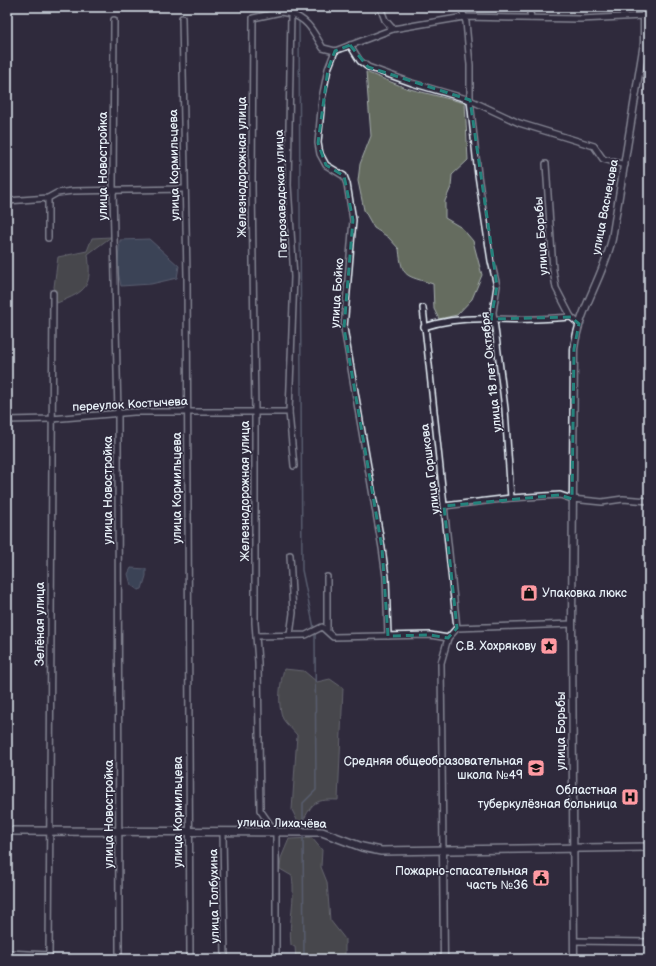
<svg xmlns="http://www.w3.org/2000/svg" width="656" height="966" viewBox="0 0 656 966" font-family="'Balsamiq Sans',sans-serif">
  <rect width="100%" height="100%" fill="#2f2a3d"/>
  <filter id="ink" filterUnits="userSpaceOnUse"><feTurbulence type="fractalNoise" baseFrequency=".025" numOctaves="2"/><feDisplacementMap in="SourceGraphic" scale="8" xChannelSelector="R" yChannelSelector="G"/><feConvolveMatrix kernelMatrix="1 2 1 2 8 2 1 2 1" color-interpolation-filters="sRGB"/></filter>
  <g filter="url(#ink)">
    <!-- green -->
    <g fill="#656c5f" stroke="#a6aeac">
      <path d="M366,72L406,88L465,103L468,160L452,175L451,187L445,201V218L462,228L473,241L482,275L472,299L457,315L439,319L434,309L433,284C406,275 402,279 399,249L388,237L374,228L364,210L358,181L360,164L371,136Z"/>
      <path d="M111,237L88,254C92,287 87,291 57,303L54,287L58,257L87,251L92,238Z"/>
      <path d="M284,669L304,671L317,682L330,679L343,688L338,800C311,799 313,804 300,826L292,810L297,735C293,730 286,724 283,719C277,704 280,683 284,669Z"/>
      <path d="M312,838L322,850L321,867L327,882L330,920L345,939V959H296L295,947L291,945C288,921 296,899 292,876L280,869L281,858L289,839Z"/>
    </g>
    <!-- water -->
    <g fill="#4c6277" stroke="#8a9bab">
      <path d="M149,239L179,266L177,278L151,284L121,286L117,267L120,240Z"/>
      <path d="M131,568L146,569V576L142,589L138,590L131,585L128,574Z"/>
    </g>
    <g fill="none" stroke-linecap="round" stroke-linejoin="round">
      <!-- stream -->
      <g stroke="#8a9bab" stroke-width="1.5">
        <path d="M299,7V15"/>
        <path d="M299,19L302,570L315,633L316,790L303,803V830"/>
        <path d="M303,834L304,959"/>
      </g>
      <!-- minor casing -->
      <g stroke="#e8f1f8" stroke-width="8">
        <g id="minor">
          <path d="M380,7L385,20L393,29L335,51L328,69L322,98L318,143L320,154L326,165L344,176L347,184L353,220L344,328L382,548L386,577L388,636"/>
          <path d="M461,7L466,22L470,65V100L478,175L491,261L497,286L493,312L505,409L511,498"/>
          <path d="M529,7L531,18"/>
          <path d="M291,14C309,20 313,32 323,48L335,51"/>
          <path d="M182,18L187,276L190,959"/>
          <path d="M114,20L113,190L118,415L119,959"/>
          <path d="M393,29L464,17L580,19L644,16"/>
          <path d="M350,45L360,61L368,67L412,83L470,100L519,123L594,146L603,159L625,165"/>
          <path d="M546,164L553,270L556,288L571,317L579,324"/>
          <path d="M48,198V238"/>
          <path d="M7,201L48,198L57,193L73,191L184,189"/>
          <path d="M423,308L457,628"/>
          <path d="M424,327C448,319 470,318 494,319C520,320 546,319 571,317"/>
          <path d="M7,420L51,419L134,412H289"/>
          <path d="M444,506L511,498L560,495L572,499L602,502L623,499L649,501"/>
          <path d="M327,629V577"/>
          <path d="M290,635L293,613L290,555"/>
          <path d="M256,636L306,635L322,627L333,637L430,635L448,638L457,628L572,624"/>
          <path d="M223,833L225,959"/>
          <path d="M443,851L441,663L448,638"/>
          <path d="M574,941L649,942"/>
          <path d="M7,953L49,955"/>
          <path d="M49,959L53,293"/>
          <path d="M276,959V833L260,810L258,662L255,623V411L252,186L253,18L281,12L291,14L288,185L294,277L289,412L294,466"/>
        </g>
      </g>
      <!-- tertiary casing -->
      <g stroke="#e8f1f8" stroke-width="9">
        <g id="tertiary">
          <path d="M443,851L444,959"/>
          <path d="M574,959L572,624L574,349C579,309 603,278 612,239L644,43V7"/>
        </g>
      </g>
      <!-- secondary casing -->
      <g stroke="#e8f1f8" stroke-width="10">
        <path id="secondary" d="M7,831L322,832L362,847L381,851L649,847"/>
      </g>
      <!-- minor -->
      <use href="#minor" stroke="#2f2a3d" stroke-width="5"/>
      <!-- tertiary -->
      <use href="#tertiary" stroke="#2f2a3d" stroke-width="6"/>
      <!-- secondary -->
      <use href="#secondary" stroke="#2f2a3d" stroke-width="7"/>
    </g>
  </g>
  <!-- marked area -->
  <path d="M0 0H656V966H0ZM350,45L368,67L470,100L497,286L491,319L571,317L579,324L574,349L572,499L560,495L444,506L457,628L448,638L430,635L388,636L382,548L344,328L353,220L344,176L326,165L318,143L328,69L335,51Z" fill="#2f2a3d" fill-opacity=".55" fill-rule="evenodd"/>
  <path fill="none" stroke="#25827c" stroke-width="3" stroke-dasharray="8 5" stroke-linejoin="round" d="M350,45L368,67L470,100L497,286L491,319L571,317L579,324L574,349L572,499L560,495L444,506L457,628L448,638L430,635L388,636L382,548L344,328L353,220L344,176L326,165L318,143L328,69L335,51Z"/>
  <!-- icons -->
  <defs>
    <g id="shop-square" transform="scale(0.9)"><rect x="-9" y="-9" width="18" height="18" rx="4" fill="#ff9aa2" stroke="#2f2a3d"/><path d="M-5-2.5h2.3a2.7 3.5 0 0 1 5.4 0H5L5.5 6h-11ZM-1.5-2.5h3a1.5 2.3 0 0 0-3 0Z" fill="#111"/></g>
    <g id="sight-square" transform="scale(0.9)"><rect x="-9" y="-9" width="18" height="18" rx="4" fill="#ff9aa2" stroke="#2f2a3d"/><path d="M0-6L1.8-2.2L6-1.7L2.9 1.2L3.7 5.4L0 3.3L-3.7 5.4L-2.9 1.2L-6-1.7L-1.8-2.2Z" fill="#111"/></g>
    <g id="school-square" transform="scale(0.9)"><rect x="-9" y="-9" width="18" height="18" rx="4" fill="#ff9aa2" stroke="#2f2a3d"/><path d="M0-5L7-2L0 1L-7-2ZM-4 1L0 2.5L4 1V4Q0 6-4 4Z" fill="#111"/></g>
    <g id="hospital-square" transform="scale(0.9)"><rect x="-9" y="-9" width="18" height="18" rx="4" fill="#ff9aa2" stroke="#2f2a3d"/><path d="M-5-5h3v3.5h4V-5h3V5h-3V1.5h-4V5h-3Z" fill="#111"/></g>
    <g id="civic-square" transform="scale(0.9)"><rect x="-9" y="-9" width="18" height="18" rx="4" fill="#ff9aa2" stroke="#2f2a3d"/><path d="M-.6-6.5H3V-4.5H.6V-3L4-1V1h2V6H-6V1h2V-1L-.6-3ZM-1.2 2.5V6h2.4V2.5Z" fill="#111"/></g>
  </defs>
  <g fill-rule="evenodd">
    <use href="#shop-square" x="529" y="593"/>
    <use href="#sight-square" x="549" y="646"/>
    <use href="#school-square" x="536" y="768"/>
    <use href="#hospital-square" x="630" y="797"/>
    <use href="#civic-square" x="541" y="878"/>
  </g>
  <g text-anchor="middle" stroke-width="3" stroke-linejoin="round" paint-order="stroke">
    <!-- street labels -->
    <g font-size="12" fill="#e8f1f8" stroke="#2f2a3d">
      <text transform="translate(174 165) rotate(-91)" y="4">улица Кормильцева</text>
      <text transform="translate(103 166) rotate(-90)" y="4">улица Новостройка</text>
      <text transform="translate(242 167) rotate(-90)" y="4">Железнодорожная улица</text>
      <text transform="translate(281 194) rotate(-92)" y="4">Петрозаводская улица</text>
      <text transform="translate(605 207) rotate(-79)" y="4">улица Васнецова</text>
      <text transform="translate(541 236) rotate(-94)" y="4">улица Борьбы</text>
      <text transform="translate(337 293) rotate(-86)" y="4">улица Бойко</text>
      <text transform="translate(491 372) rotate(-96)" y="4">улица 18 лет Октября</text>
      <text transform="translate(130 404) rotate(-3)" y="4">переулок Костычева</text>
      <text transform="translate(430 469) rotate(-97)" y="4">улица Горшкова</text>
      <text transform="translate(177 488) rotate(-90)" y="4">улица Кормильцева</text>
      <text transform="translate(108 490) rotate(-90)" y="4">улица Новостройка</text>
      <text transform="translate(245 491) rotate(-90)" y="4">Железнодорожная улица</text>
      <text transform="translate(40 624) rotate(-90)" y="4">Зелёная улица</text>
      <text transform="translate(561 731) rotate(-90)" y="4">улица Борьбы</text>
      <text transform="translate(178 812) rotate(-90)" y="4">улица Кормильцева</text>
      <text transform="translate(109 814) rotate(-90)" y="4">улица Новостройка</text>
      <text transform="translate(282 823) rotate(1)" y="4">улица Лихачёва</text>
      <text transform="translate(214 896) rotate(-91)" y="4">улица Толбухина</text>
    </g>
    <!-- poi labels -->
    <g font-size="12" fill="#e8f1f8" stroke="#2f2a3d" text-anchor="end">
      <text x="542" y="597" text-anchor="start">Упаковка люкс</text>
      <text x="536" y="650">С.В. Хохрякову</text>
      <text x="523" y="765">Средняя общеобразовательная<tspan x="523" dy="14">школа №49</tspan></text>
      <text x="617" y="794">Областная<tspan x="617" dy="14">туберкулёзная больница</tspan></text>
      <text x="528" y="875">Пожарно-спасательная<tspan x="528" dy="14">часть №36</tspan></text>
    </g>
  </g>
  <!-- margin -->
  <rect width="656" height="966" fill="none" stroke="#2f2a3d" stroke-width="24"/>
  <rect x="12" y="12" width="632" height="942" fill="none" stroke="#e8f1f8" stroke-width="1.5" filter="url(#ink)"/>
</svg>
